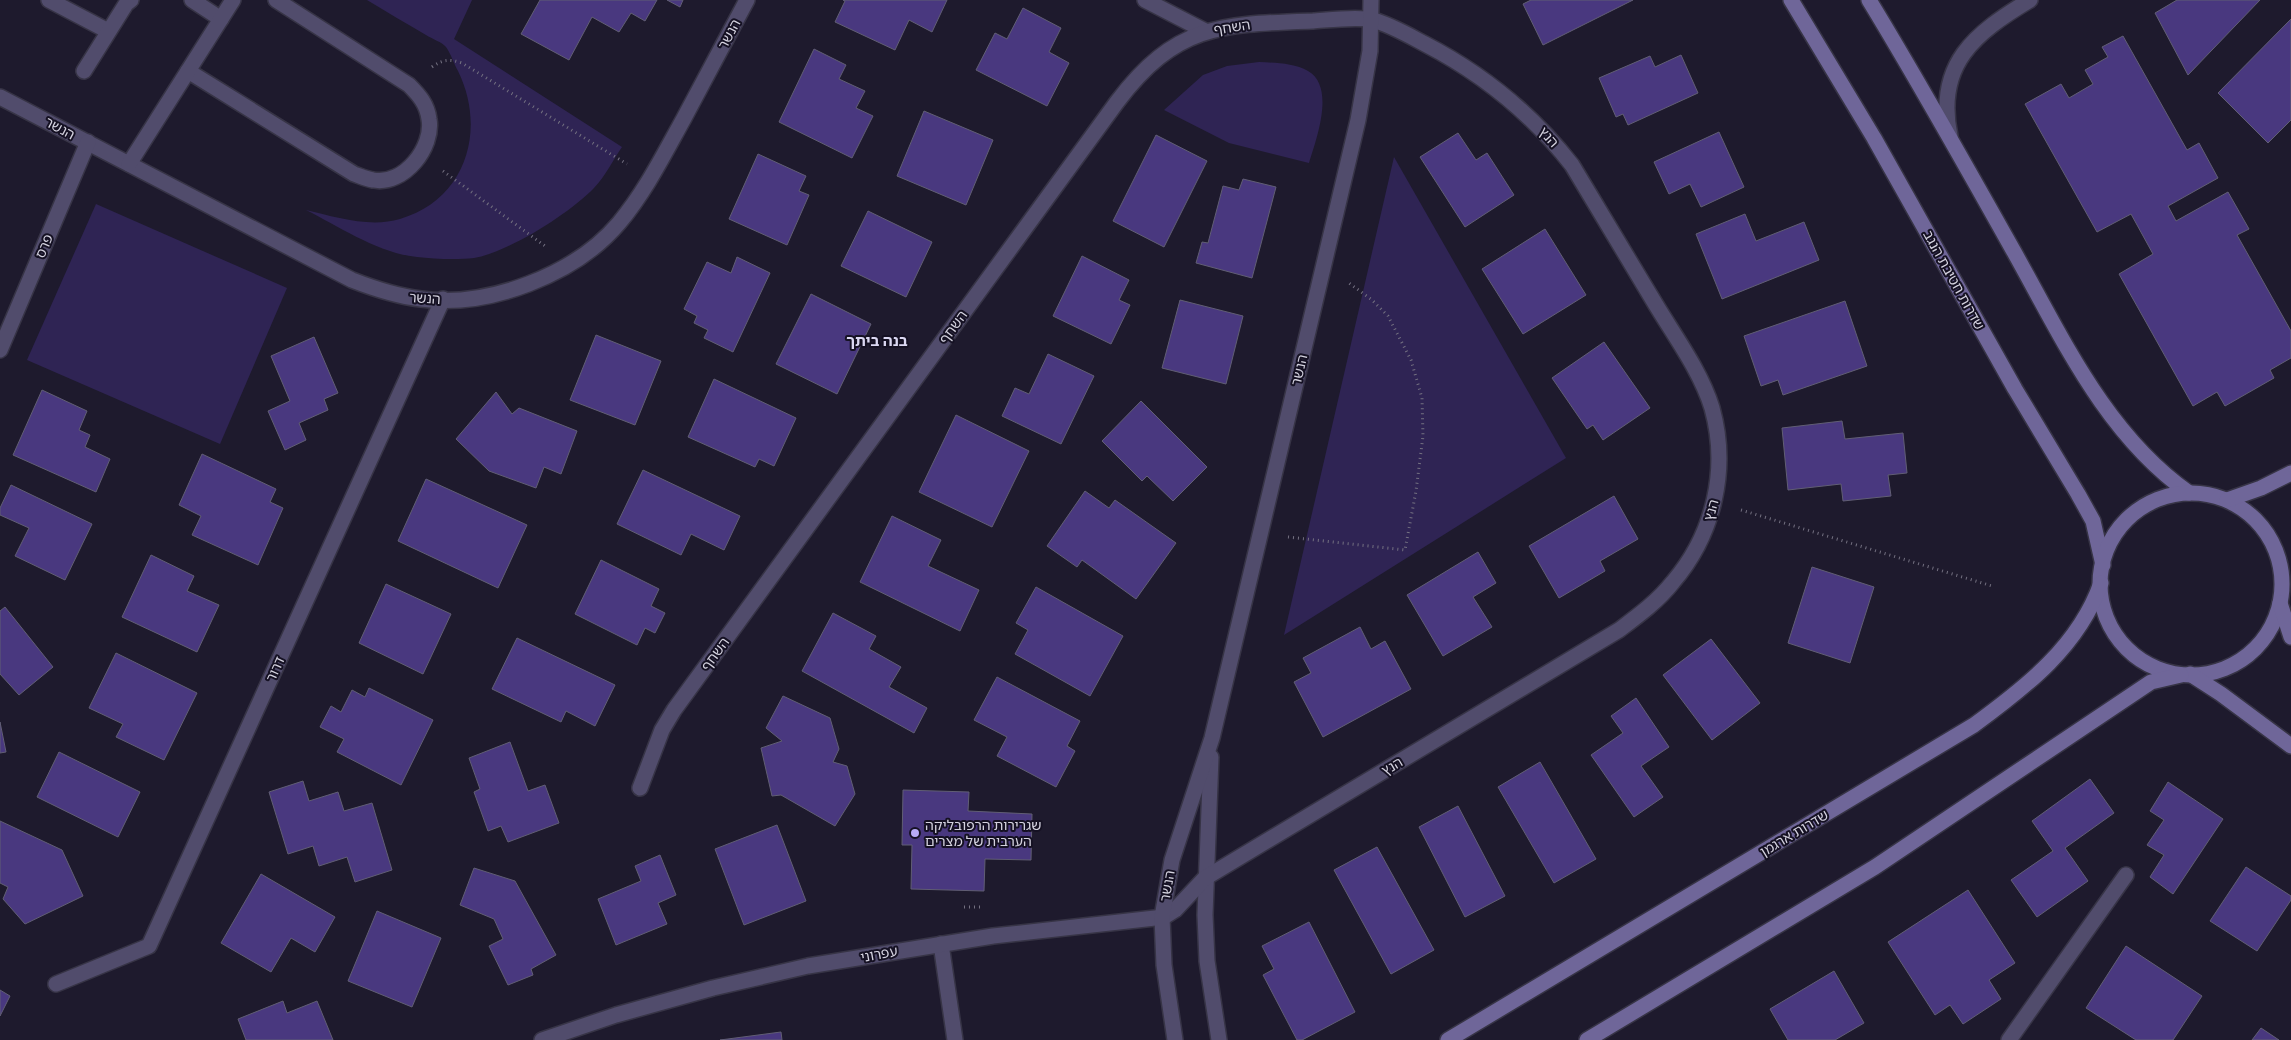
<svg xmlns="http://www.w3.org/2000/svg" width="2291" height="1040" viewBox="0 0 2291 1040" font-family="'Roboto Condensed','Noto Sans Hebrew',sans-serif">
  <rect width="100%" height="100%" fill="#1e1a2d"/>
  <!-- green -->
  <g fill="#2f2454">
    <path d="M367,0H472L454,39L622,147C613,160 605,177 594,188C570,213 509,252 474,258C457,260 434,259 417,257C378,253 340,227 306,210C335,217 370,228 400,219C466,200 487,130 458,71C454,64 451,54 446,47C442,42 432,39 426,35C407,24 387,12 367,0Z"/>
    <path d="M1259,62C1275,63 1294,63 1308,71C1336,87 1316,140 1309,163L1229,143L1164,110L1203,75L1227,66Z"/>
    <path d="M1394,157L1566,458L1284,635Z"/>
    <path d="M96,204L287,288L220,444L27,360Z"/>
  </g>
  <!-- building -->
  <g fill="#49387f" stroke="#615e74">
    <path d="M540,0H657L645,21L631,13L619,32L592,17L569,60L521,34Z"/>
    <path d="M667,0H683L680,7Z"/>
    <path d="M843,0H947L932,32L909,20L895,50L835,22L845,1Z"/>
    <path d="M1531,0H1633L1543,45L1523,4Z"/>
    <path d="M2177,0H2260L2188,75L2155,13Z"/>
    <path d="M1023,8L1061,28L1049,52L1069,63L1047,106L976,70L995,33L1007,39Z"/>
    <path d="M2291,19V120L2268,143L2218,93Z"/>
    <path d="M2123,36L2187,150L2199,143L2218,178L2168,206L2176,221L2228,192L2249,229L2237,235L2291,331V358L2270,370L2274,378L2225,406L2217,392L2193,406L2119,274L2153,254L2131,214L2097,232L2025,104L2061,84L2069,98L2093,84L2085,70L2108,57L2102,47Z"/>
    <path d="M814,49L846,65L839,79L865,91L856,108L873,116L852,158L779,122Z"/>
    <path d="M1681,55L1698,93L1628,125L1623,114L1616,117L1599,78L1650,56L1655,67Z"/>
    <path d="M924,111L993,140L966,205L897,176Z"/>
    <path d="M1719,132L1744,187L1701,207L1690,184L1669,194L1654,162Z"/>
    <path d="M1458,133L1476,160L1487,153L1514,195L1465,227L1420,157Z"/>
    <path d="M1156,135L1207,161L1164,247L1113,221Z"/>
    <path d="M758,154L806,176L799,191L809,195L787,245L729,219Z"/>
    <path d="M1243,179L1276,187L1252,278L1196,263L1202,242L1208,243L1223,186L1239,190Z"/>
    <path d="M868,211L932,242L906,297L841,266Z"/>
    <path d="M1745,214L1756,241L1804,222L1819,260L1722,299L1696,234Z"/>
    <path d="M1545,229L1586,295L1523,334L1482,269Z"/>
    <path d="M1082,256L1129,280L1119,300L1130,305L1111,344L1053,316Z"/>
    <path d="M737,257L770,273L733,352L704,338L708,330L694,323L697,316L684,309L707,262L731,273Z"/>
    <path d="M811,294L871,324L837,394L776,364Z"/>
    <path d="M1180,300L1243,316L1226,384L1162,368Z"/>
    <path d="M1845,301L1867,366L1783,395L1778,380L1761,386L1744,336Z"/>
    <path d="M596,335L661,361L635,425L570,400Z"/>
    <path d="M314,337L338,393L324,399L328,410L299,423L306,440L285,450L268,411L290,401L271,356Z"/>
    <path d="M1604,342L1650,408L1603,440L1593,425L1587,429L1552,378Z"/>
    <path d="M1048,354L1094,376L1061,444L1002,416L1015,388L1029,394Z"/>
    <path d="M714,379L796,418L774,466L759,459L755,467L688,437Z"/>
    <path d="M42,390L87,411L79,430L90,435L85,447L110,459L96,492L13,455Z"/>
    <path d="M496,392L512,414L519,408L577,431L561,474L544,467L536,488L489,471L456,439Z"/>
    <path d="M1141,401L1207,467L1173,501L1147,476L1142,481L1102,441Z"/>
    <path d="M956,415L1029,451L992,527L919,492Z"/>
    <path d="M1842,421L1845,439L1903,433L1907,473L1888,475L1891,496L1843,501L1841,484L1788,490L1782,428Z"/>
    <path d="M202,454L276,489L270,502L283,508L258,565L192,535L201,516L179,505Z"/>
    <path d="M643,470L740,516L724,550L691,534L681,555L617,524Z"/>
    <path d="M426,479L527,525L498,588L398,541Z"/>
    <path d="M11,485L92,524L65,580L15,556L29,528L0,515V508Z"/>
    <path d="M1085,491L1109,508L1115,500L1176,543L1136,599L1082,560L1077,567L1047,546Z"/>
    <path d="M1614,496L1638,539L1600,561L1605,571L1559,598L1529,546Z"/>
    <path d="M892,516L941,540L928,566L979,590L960,631L860,582Z"/>
    <path d="M1478,552L1496,583L1473,597L1492,627L1443,656L1407,595Z"/>
    <path d="M151,555L194,576L187,591L219,605L197,652L122,617Z"/>
    <path d="M601,560L659,589L651,606L665,613L655,633L645,628L637,645L575,614Z"/>
    <path d="M1812,567L1874,587L1850,663L1788,643Z"/>
    <path d="M386,584L451,614L423,674L359,643Z"/>
    <path d="M1036,587L1123,636L1090,696L1015,654L1028,630L1016,623Z"/>
    <path d="M5,607L53,667L19,695L0,674V611Z"/>
    <path d="M833,613L876,636L869,649L901,667L889,687L927,708L914,733L802,671Z"/>
    <path d="M1360,627L1371,649L1385,641L1411,689L1323,737L1294,682L1311,673L1303,658Z"/>
    <path d="M517,638L615,685L595,726L566,711L561,722L492,689Z"/>
    <path d="M1711,639L1760,703L1712,740L1663,675Z"/>
    <path d="M116,653L197,693L164,760L116,737L123,724L89,708Z"/>
    <path d="M997,677L1080,721L1067,746L1075,751L1056,787L997,756L1007,737L974,720Z"/>
    <path d="M369,688L433,720L401,785L337,752L344,739L320,727L331,706L341,712L352,690L365,697Z"/>
    <path d="M783,696L830,718L839,749L833,762L847,766L855,794L835,826L781,795L772,796L761,748L782,741L766,728Z"/>
    <path d="M1636,698L1669,747L1641,766L1663,797L1634,817L1591,755L1623,733L1611,716Z"/>
    <path d="M0,722L6,752L0,753Z"/>
    <path d="M510,742L528,791L545,785L559,823L508,842L501,826L488,831L474,792L480,789L469,758Z"/>
    <path d="M59,752L140,792L118,837L37,797Z"/>
    <path d="M1540,762L1596,859L1554,883L1498,787Z"/>
    <path d="M2090,779L2114,813L2065,848L2088,881L2037,917L2011,880L2053,851L2032,821Z"/>
    <path d="M303,781L309,801L338,792L344,811L372,803L392,870L355,882L347,857L319,866L313,846L288,854L269,792Z"/>
    <path d="M2168,782L2223,819L2173,894L2150,877L2164,855L2147,845L2164,820L2150,811Z"/>
    <path d="M903,790L969,792L968,811L1032,814L1031,860L985,859L984,891L911,889L912,845H902Z"/>
    <path d="M1458,806L1505,896L1465,917L1419,827Z"/>
    <path d="M0,821L62,850L83,896L25,924L3,899L8,887L0,883Z"/>
    <path d="M777,825L806,901L744,925L715,849Z"/>
    <path d="M1377,847L1434,950L1391,974L1334,870Z"/>
    <path d="M660,855L676,895L658,903L667,924L616,945L598,899L641,881L635,866Z"/>
    <path d="M2246,867L2291,896V900L2257,951L2210,921Z"/>
    <path d="M474,868L515,881L556,955L531,969L533,975L508,985L489,946L503,939L494,919L460,905Z"/>
    <path d="M261,874L335,917L315,952L291,938L271,972L221,943Z"/>
    <path d="M1968,890L2015,963L1989,980L2001,999L1963,1024L1950,1005L1935,1015L1888,942Z"/>
    <path d="M377,911L441,938L412,1007L348,981Z"/>
    <path d="M1309,922L1355,1012L1302,1040H1297L1263,975L1274,969L1262,946Z"/>
    <path d="M2126,946L2202,996L2173,1040H2136L2086,1008Z"/>
    <path d="M1834,971L1864,1023L1835,1040H1788L1770,1009Z"/>
    <path d="M0,990L10,996L0,1016Z"/>
    <path d="M283,1001L287,1013L317,1001L333,1040H246L238,1019Z"/>
    <path d="M2261,1028L2279,1040H2252Z"/>
    <path d="M781,1032L782,1040H720Z"/>
  </g>
  <g fill="none" stroke-linecap="round" stroke-linejoin="round">
    <!-- lane casing -->
    <g stroke="#373446" stroke-width="18">
      <g id="lane">
        <path d="M49,0L108,31"/>
        <path d="M1145,0L1205,31"/>
        <path d="M84,71L126,4L131,0"/>
        <path d="M188,71L354,174C360,176 367,179 373,180C404,186 434,147 429,119C427,104 419,95 409,85L276,0"/>
        <path d="M1950,136C1935,64 1975,33 2030,0"/>
        <path d="M2009,1040L2126,875"/>
      </g>
    </g>
    <!-- street casing -->
    <g stroke="#373446" stroke-width="18">
      <g id="street">
        <path d="M192,0L221,19"/>
        <path d="M0,97L352,280C375,289 396,296 421,299C488,308 575,275 619,223C645,192 663,156 683,120C704,80 726,40 747,0"/>
        <path d="M129,164L233,0"/>
        <path d="M0,350L88,142"/>
        <path d="M1211,757L1205,915L1207,961L1219,1040"/>
        <path d="M941,944L955,1040"/>
        <path d="M56,984L149,946L443,299"/>
        <path d="M542,1040L616,1015L713,988L808,966L993,936L1164,917L1175,910L1205,878L1619,630C1639,615 1658,601 1673,582C1714,534 1729,469 1712,408C1701,372 1676,338 1656,305C1628,259 1600,212 1572,165C1532,114 1483,74 1425,44C1408,35 1391,25 1373,20C1359,16 1328,20 1313,21C1221,24 1176,24 1117,102L674,710L662,730L640,788"/>
        <path d="M1175,1040L1164,965L1162,917L1172,860L1212,738L1358,120L1370,51L1371,0"/>
      </g>
    </g>
    <!-- secondary casing -->
    <g stroke="#373446" stroke-width="18">
      <g id="secondary">
        <path d="M1791,0L1874,138L2015,389L2078,494L2093,521L2103,565"/>
        <path d="M1869,0C1919,82 1966,166 2013,250C2062,337 2105,434 2189,493"/>
        <circle cx="2191" cy="584" r="91"/>
        <path d="M2227,500L2261,488L2291,473"/>
        <path d="M2280,603L2291,637"/>
        <path d="M2190,674L2221,694L2291,746"/>
        <path d="M1448,1040L1974,725C2026,687 2079,646 2101,583"/>
        <path d="M1587,1040L1875,867L2151,682L2181,675"/>
      </g>
    </g>
    <!-- path -->
    <g stroke="#747181" stroke-width="3" stroke-dasharray="1 4" stroke-linecap="butt">
      <path d="M432,67C443,59 450,59 462,63L627,164"/>
      <path d="M443,171L545,246"/>
      <path d="M1741,510L1992,586"/>
      <path d="M1288,537L1405,550L1416,491L1423,436L1422,398L1411,360L1388,316L1372,300L1349,283"/>
      <path d="M964,907H980V910"/>
    </g>
    <!-- lane -->
    <use href="#lane" stroke="#514c6c" stroke-width="15"/>
    <!-- street -->
    <use href="#street" stroke="#514c6c" stroke-width="15"/>
    <!-- secondary -->
    <use href="#secondary" stroke="#6f6699" stroke-width="15"/>
  </g>
  <!-- markers -->
  <circle fill="#b8abf7" stroke="#151123" stroke-width="2" cx="915" cy="833" r="5"/>
  <g text-anchor="middle" stroke-width="4" stroke-linejoin="round" paint-order="stroke">
    <!-- street labels -->
    <g font-size="14" fill="#d4d2df" stroke="#151123">
      <text transform="translate(1232 27) rotate(-9)" y="5">השחף</text>
      <text transform="translate(729 34) rotate(-62)" y="5">הנשר</text>
      <text transform="translate(60 128) rotate(28)" y="5">הנשר</text>
      <text transform="translate(1549 137) rotate(48)" y="5">הנץ</text>
      <text transform="translate(44 246) rotate(-67)" y="5">פרס</text>
      <text transform="translate(1954 280) rotate(61)" y="5">שדרות חטיבת הנגב</text>
      <text transform="translate(425 298) rotate(4)" y="5">הנשר</text>
      <text transform="translate(953 327) rotate(-54)" y="5">השחף</text>
      <text transform="translate(1299 370) rotate(-77)" y="5">הנשר</text>
      <text transform="translate(1711 510) rotate(-74)" y="5">הנץ</text>
      <text transform="translate(715 654) rotate(-54)" y="5">השחף</text>
      <text transform="translate(275 669) rotate(-66)" y="5">דרור</text>
      <text transform="translate(1392 766) rotate(-31)" y="5">הנץ</text>
      <text transform="translate(1794 833) rotate(-31)" y="5">שדרות ארגמן</text>
      <text transform="translate(1167 886) rotate(-80)" y="5">הנשר</text>
      <text transform="translate(879 954) rotate(-10)" y="5">עפרוני</text>
    </g>
    <!-- poi labels -->
    <g font-size="14" fill="#d4d2df" stroke="#151123" text-anchor="start">
      <text x="925" y="830">שגרירות הרפובליקה<tspan x="925" dy="16">הערבית של מצרים</tspan></text>
    </g>
    <!-- neighbourhood labels -->
    <g font-size="15" font-weight="bold" fill="#dbd8f2" stroke="#151123">
      <text x="877" y="346">בנה ביתך</text>
    </g>
  </g>
</svg>
